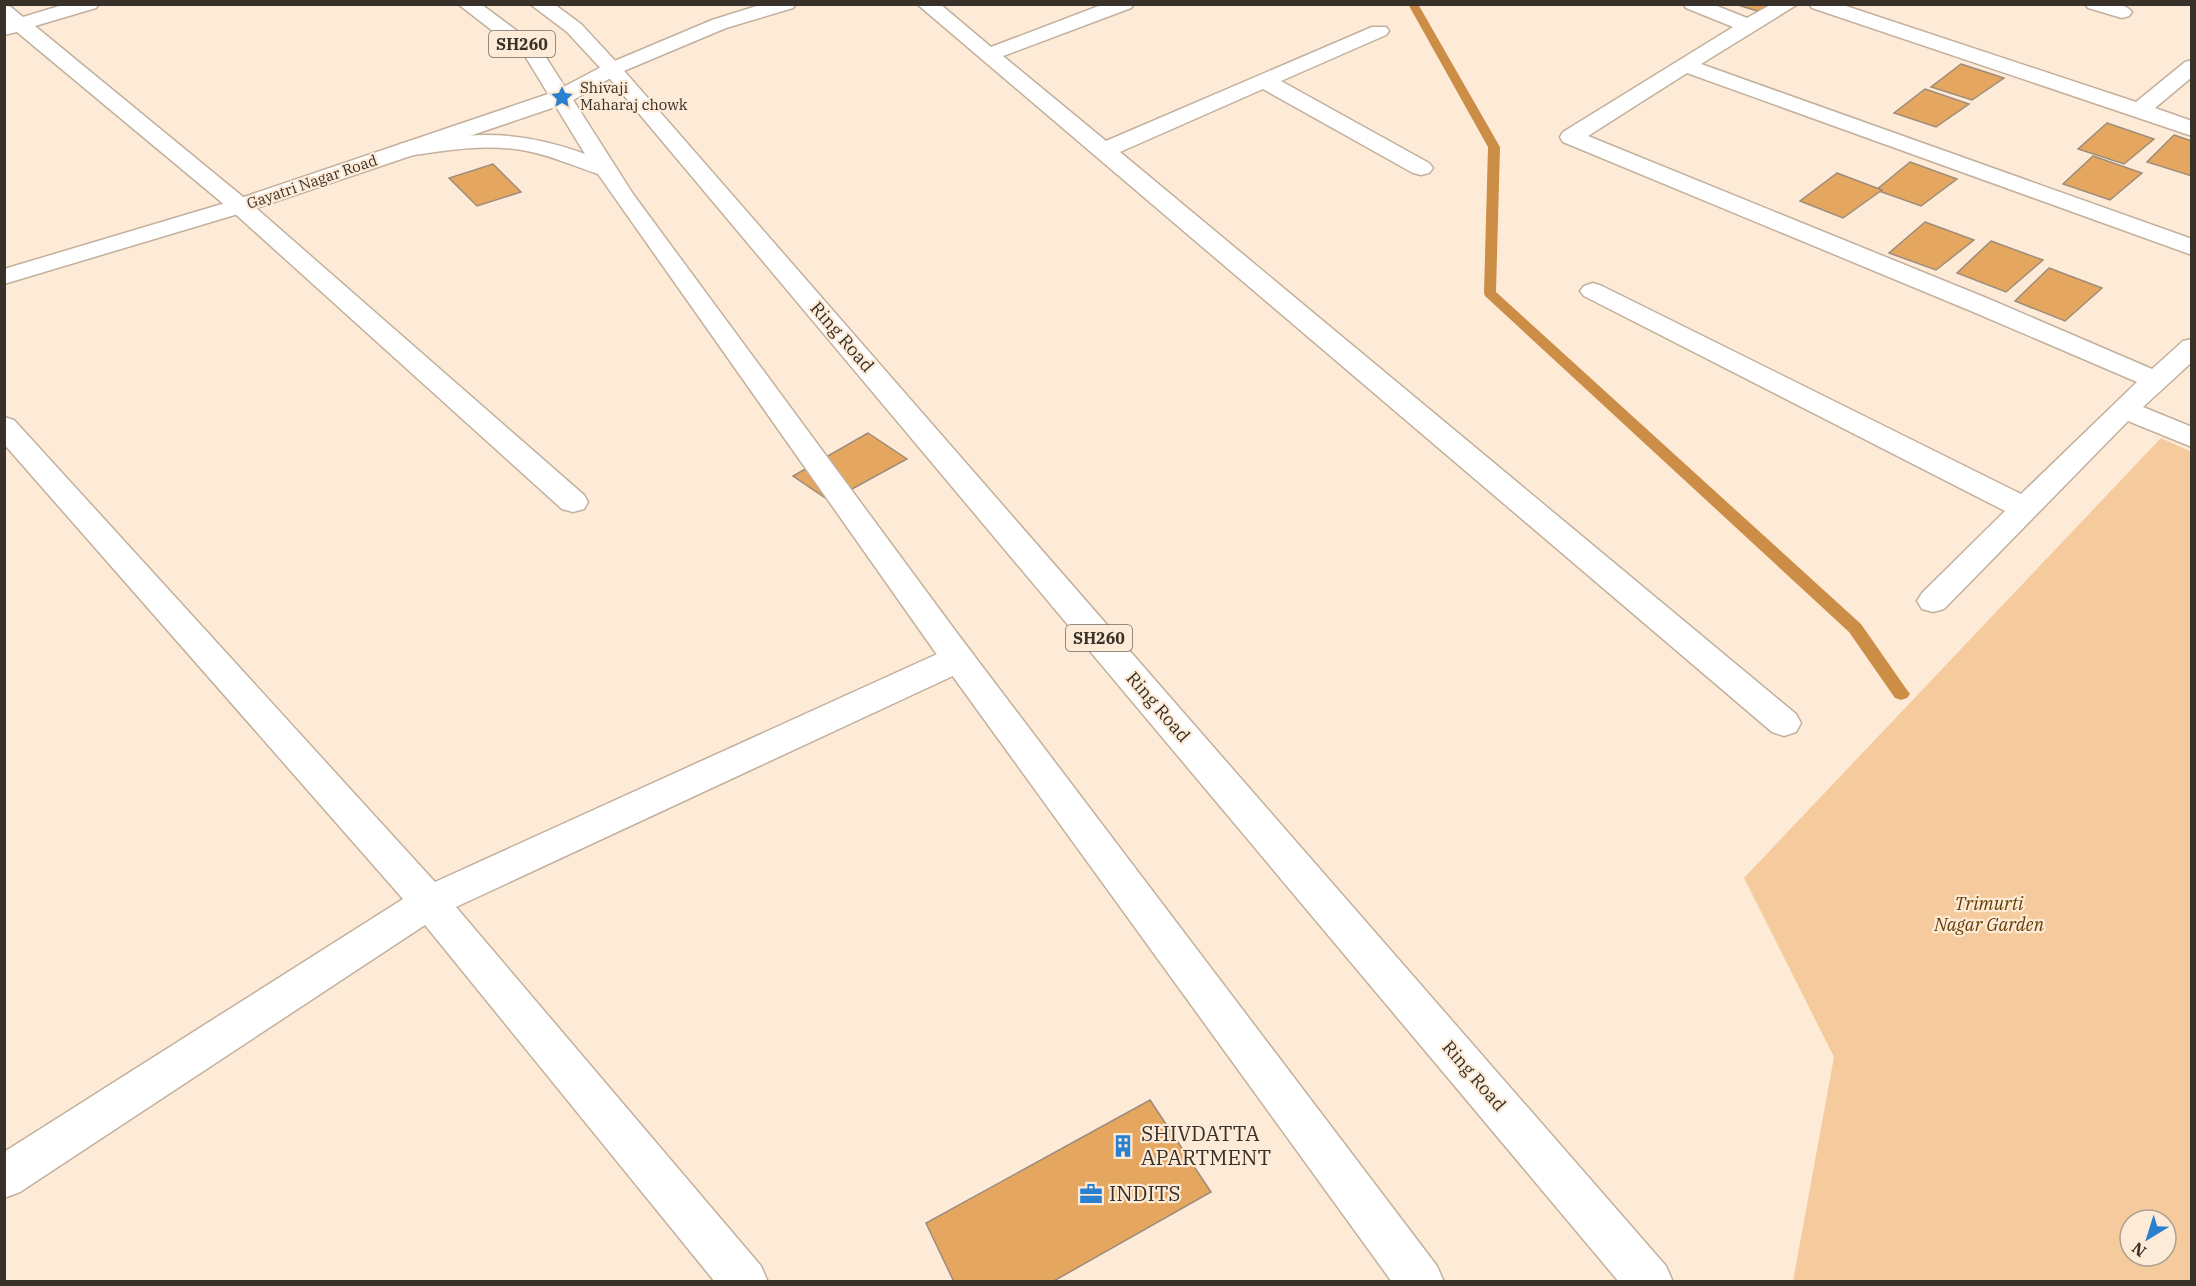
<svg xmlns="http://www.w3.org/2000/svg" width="2196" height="1286" viewBox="0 0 2196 1286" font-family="'IBM Plex Serif',serif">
  <rect width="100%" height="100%" fill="#feebd7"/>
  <!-- green -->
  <path fill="#f5ca9c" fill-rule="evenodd" d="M2161,438L2192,452L2191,1281H1793L1834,1057L1744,878ZM2130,1220H2166V1256H2130Z"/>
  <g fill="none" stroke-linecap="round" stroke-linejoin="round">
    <!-- stream -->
    <path fill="#cc8e47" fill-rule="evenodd" d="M1408,4H1418L1500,147L1496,292L1861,624L1907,690L1910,694L1907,698L1901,700L1895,698L1849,632L1485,296L1484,293L1488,147Z"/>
  </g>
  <!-- building -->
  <g fill="#e5a660" stroke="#9d8c7a" stroke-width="1.5">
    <path d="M1735,4H1773L1760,12Z"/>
    <path d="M1961,64L2004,78L1972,100L1931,87Z"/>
    <path d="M1925,89L1969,104L1936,127L1894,113Z"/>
    <path d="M2107,123L2154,139L2124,164L2078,149Z"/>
    <path d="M2174,135L2192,141V176L2147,162Z"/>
    <path d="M2093,156L2142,173L2110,200L2063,184Z"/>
    <path d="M1910,162L1957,179L1921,206L1876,190Z"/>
    <path d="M493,164L521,192L477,206L449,178Z"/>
    <path d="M1837,173L1882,190L1843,218L1800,201Z"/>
    <path d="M1925,222L1974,240L1936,270L1889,253Z"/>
    <path d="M1991,241L2043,260L2006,292L1957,273Z"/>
    <path d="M2049,268L2102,288L2065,321L2015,301Z"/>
    <path d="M868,433L907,459L830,501L793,476Z"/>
    <path d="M1150,1100L1211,1192L1052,1282H954L926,1223Z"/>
  </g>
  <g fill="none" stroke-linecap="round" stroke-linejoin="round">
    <!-- street casing -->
    <g stroke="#c2b09d" stroke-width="3">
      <g id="street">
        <path d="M66,4H99L96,8L35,26L248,201L584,495L588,502L584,509L573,512L562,509L232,211L17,32L4,35V5L11,7L23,17Z"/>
        <path d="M917,4H940L991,47L1104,4H1134L1131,8L1003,56L1106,141L1372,27H1386L1389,31L1386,35L1281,81L1429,163L1433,168L1429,173L1421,175L1413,173L1263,89L1120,152L1796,714L1801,723L1796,732L1784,736L1772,732Z"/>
        <path d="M1683,4H1712L1747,18L1772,4H1798L1701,64L2192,239V255L1687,73L1588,136L1989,299L2152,369L2183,341L2192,339V362L2143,407L2192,427V447L2128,421L1944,609L1933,612L1922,609L1917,601L1922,593L2005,511L1584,296L1580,291L1584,286L1593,283L1602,286L2021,494L2137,382L1971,311L1563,142L1560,137L1563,132L1733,27L1686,8Z"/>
        <path d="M1809,4H1840L2136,102L2185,62L2192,60V77L2155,108L2192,121V136L1812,8Z"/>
        <path d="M2085,4C2099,4 2123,0 2132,12L2129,16L2122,18L2088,8Z"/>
        <path d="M4,417L14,420L435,882L946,650L958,647L970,650L975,659L970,668L456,907L761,1266L768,1282H715L425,925L20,1192L4,1198V1152L403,899L4,444Z"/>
      </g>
    </g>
    <!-- secondary casing -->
    <g stroke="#c2b09d" stroke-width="3">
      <path id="secondary" d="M763,4H796L793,8L726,28L619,73L570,102L248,211L4,284V269L232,201L554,92L605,65L712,20Z"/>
    </g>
    <!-- primary casing -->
    <g stroke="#c2b09d" stroke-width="3">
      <g id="primary">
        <path d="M458,4H481L540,48L633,194L957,633L1437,1266L1444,1282H1392L933,649L598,174C574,166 552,156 527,151C488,143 448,150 408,156L400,154L397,149L400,144L408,142C477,132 519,130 585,154L525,56Z"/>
        <path d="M530,4H554L581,24L619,65L1666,1266L1673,1282H1619L605,73L567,32Z"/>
      </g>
    </g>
    <!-- street -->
    <use href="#street" fill="#fff" fill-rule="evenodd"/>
    <!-- secondary -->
    <use href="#secondary" fill="#fff" fill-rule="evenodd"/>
    <!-- primary -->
    <use href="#primary" fill="#fff" fill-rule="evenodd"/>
  </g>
  <!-- icons -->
  <defs>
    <g id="sight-bare" transform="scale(1.8)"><path d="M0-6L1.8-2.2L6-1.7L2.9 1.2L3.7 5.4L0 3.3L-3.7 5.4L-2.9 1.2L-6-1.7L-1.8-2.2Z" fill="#2980ce" stroke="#feebd7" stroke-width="2.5" paint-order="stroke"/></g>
    <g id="building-bare" transform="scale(1.8)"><path d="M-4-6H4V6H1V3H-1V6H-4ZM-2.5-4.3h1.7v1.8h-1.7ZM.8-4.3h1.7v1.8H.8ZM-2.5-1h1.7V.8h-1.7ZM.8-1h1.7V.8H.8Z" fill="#2980ce" stroke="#feebd7" stroke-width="2.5" paint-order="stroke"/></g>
    <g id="office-bare" transform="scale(1.8)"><path d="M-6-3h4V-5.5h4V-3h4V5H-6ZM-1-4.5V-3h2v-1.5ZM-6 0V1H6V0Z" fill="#2980ce" stroke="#feebd7" stroke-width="2.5" paint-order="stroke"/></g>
  </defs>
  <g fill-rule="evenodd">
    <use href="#sight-bare" x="562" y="97"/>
    <use href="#building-bare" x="1123" y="1146"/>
    <use href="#office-bare" x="1091" y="1194"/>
  </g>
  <g text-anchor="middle" stroke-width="4.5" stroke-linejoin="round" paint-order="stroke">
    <!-- far-poi labels -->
    <g font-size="15" fill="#383129" stroke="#feebd7" text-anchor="start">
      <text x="580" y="93">Shivaji<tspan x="580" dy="17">Maharaj chowk</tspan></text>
    </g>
    <!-- far-street labels -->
    <g font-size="15" fill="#383129" stroke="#feebd7">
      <text transform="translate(312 182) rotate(-19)" y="5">Gayatri Nagar Road</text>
    </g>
    <!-- shield labels -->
    <g fill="#feebd7" stroke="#73695d" stroke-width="1.5">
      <rect x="489" y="31" width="66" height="26" rx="4.5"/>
      <rect x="1066" y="625" width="66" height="26" rx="4.5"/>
    </g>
    <g font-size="16" font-weight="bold" fill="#383129">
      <text x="522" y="50">SH260</text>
      <text x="1099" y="644">SH260</text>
    </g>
    <!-- street labels -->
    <g font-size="18" fill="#383129" stroke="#feebd7">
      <text transform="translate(842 337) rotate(49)" y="6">Ring Road</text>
      <text transform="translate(1158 707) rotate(49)" y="6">Ring Road</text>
      <text transform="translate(1474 1076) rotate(49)" y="6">Ring Road</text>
    </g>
    <!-- park labels -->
    <g font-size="18" font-style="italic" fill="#653c00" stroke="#feebd7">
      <text x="1989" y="910">Trimurti<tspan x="1989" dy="21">Nagar Garden</tspan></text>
    </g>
    <!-- near-poi labels -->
    <g font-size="21" fill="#383129" stroke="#feebd7" text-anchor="start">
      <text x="1141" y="1141">SHIVDATTA<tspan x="1141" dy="24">APARTMENT</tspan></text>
      <text x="1109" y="1201">INDITS</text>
    </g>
  </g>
  <!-- border -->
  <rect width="2196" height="1286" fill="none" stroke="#383129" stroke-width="12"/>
  <!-- north arrow -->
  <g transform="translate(2148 1238) rotate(218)"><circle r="28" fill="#feebd7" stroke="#afa191" stroke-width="1.5"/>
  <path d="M0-4.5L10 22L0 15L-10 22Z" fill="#2980ce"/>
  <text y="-9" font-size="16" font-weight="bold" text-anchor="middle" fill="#383129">N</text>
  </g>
</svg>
